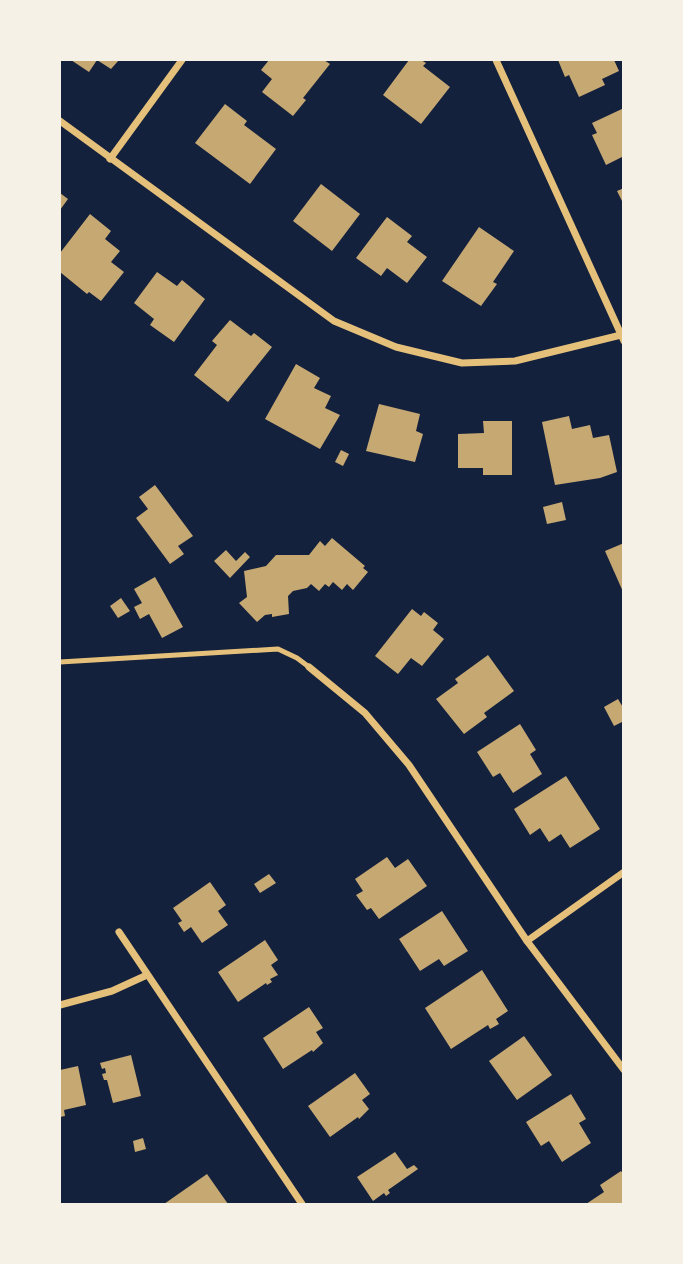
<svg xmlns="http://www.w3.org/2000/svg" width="683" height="1264" viewBox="0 0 683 1264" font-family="Rubik,sans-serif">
  <rect width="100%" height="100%" fill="#14213d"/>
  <!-- building -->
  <g fill="#c6a872">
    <path d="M71,60H119L111,69L97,60L89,72Z"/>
    <path d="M269,60H324L330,64L303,98L306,100L293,116L262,92L272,79L261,70Z"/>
    <path d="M409,60H421L426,63L423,66L450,87L421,124L383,95Z"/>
    <path d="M558,60H614L619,71L602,79L605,85L579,97L569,75L565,77Z"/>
    <path d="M225,104L247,121L244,125L276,149L250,184L195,143Z"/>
    <path d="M624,108V156L606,165L592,135L597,133L592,123Z"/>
    <path d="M321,184L360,214L332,251L293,221Z"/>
    <path d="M624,188V205L617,191Z"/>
    <path d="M60,193L68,199L60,210Z"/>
    <path d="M90,214L111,231L105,239L120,251L111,262L124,272L101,301L89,292L87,294L60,272V253Z"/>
    <path d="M387,217L412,236L407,242L427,257L407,283L387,268L381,276L356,258Z"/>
    <path d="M479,227L514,251L493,282L497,284L481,306L442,281Z"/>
    <path d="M157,272L177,286L182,280L205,299L174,342L150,325L154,319L134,303Z"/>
    <path d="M230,320L251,336L254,333L272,347L228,402L194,375L217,345L212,341Z"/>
    <path d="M296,364L320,378L314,388L331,396L325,408L340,415L320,449L265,419Z"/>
    <path d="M379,404L420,414L416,431L423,434L415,462L366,451Z"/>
    <path d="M569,416L572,429L590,425L593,438L609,435L617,472L600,478L555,485L542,422Z"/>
    <path d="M483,421H512V475H483V468H458V434L484,433Z"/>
    <path d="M341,450L349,454L343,466L335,462Z"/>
    <path d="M155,485L193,536L178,546L184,554L170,564L136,518L148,509L139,497Z"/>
    <path d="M562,502L566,520L547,524L543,507Z"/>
    <path d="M332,538L365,566L363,568L368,572L353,590L347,584L342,590L333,582L329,587L325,584L319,591L311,584L307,588L293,591L288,596L289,614L272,617V614L265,615L257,622L239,603L247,597L244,571L266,566L276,555H309L320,541L325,546Z"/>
    <path d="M624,543V594L605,551Z"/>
    <path d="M226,550L236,561L245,552L250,557L230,578L214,561Z"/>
    <path d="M155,577L183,627L162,638L149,614L140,619L134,607L142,603L134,589Z"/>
    <path d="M121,598L130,611L118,618L110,606Z"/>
    <path d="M412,609L421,616L424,612L438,623L433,630L444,639L422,666L411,658L398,674L375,656Z"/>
    <path d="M488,655L514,691L484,713L487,717L464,734L436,699L458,683L455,679Z"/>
    <path d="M618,699L624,709V721L614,726L604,707Z"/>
    <path d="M520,724L536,750L530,754L542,774L513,793L500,773L493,777L477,752Z"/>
    <path d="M566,776L600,829L570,848L561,834L549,842L540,828L530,835L514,809Z"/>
    <path d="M387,857L395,868L408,859L427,886L379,919L371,908L367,910L356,895L363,891L355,879Z"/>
    <path d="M269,874L276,883L260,893L254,884Z"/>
    <path d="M210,882L226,905L218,911L228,925L202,943L191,927L184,932L178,923L182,921L173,908Z"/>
    <path d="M442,911L468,951L444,966L439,959L420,971L399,939Z"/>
    <path d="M265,940L278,960L271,965L278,975L270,979L272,982L267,985L266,983L238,1002L218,972Z"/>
    <path d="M482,970L508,1011L496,1019L499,1024L490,1029L488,1025L451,1049L425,1008Z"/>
    <path d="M309,1007L323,1028L316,1032L323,1043L313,1052L312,1050L283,1069L263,1038Z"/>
    <path d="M524,1036L552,1075L517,1100L489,1061Z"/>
    <path d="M131,1055L141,1096L113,1103L107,1080H104L102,1074L106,1073L105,1068L102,1069L100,1063Z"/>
    <path d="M78,1066L86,1105L64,1110L65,1116L60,1117V1070Z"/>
    <path d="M355,1073L370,1094L362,1100L369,1109L359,1119L358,1117L330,1137L308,1106Z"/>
    <path d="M571,1094L586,1119L579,1123L591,1143L562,1162L549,1141L541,1146L526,1122Z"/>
    <path d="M143,1138L146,1149L135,1152L133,1141Z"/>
    <path d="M395,1152L407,1169L414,1165L418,1169L388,1190L390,1193L386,1196L384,1193L373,1201L357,1177Z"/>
    <path d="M621,1171L624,1175V1204H586L604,1192L600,1185Z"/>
    <path d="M207,1174L228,1204H164Z"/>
  </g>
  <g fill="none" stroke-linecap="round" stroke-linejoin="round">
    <!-- service -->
    <path stroke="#e5c07b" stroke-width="5" d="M60,662L278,649L297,658L309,667"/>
    <!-- minor -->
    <g stroke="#e5c07b" stroke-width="7">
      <path d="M496,60L624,341"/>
      <path d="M60,121L334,321L396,347L462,363L515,361L621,335"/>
      <path d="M110,159L182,60"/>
      <path d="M309,667L365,713L409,765L527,941L624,1070"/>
      <path d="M119,932L302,1204"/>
      <path d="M527,941L624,872"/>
      <path d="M60,1005L112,991L147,975"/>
    </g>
  </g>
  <!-- border -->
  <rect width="683" height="1264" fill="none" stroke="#f6f1e7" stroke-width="122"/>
</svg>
